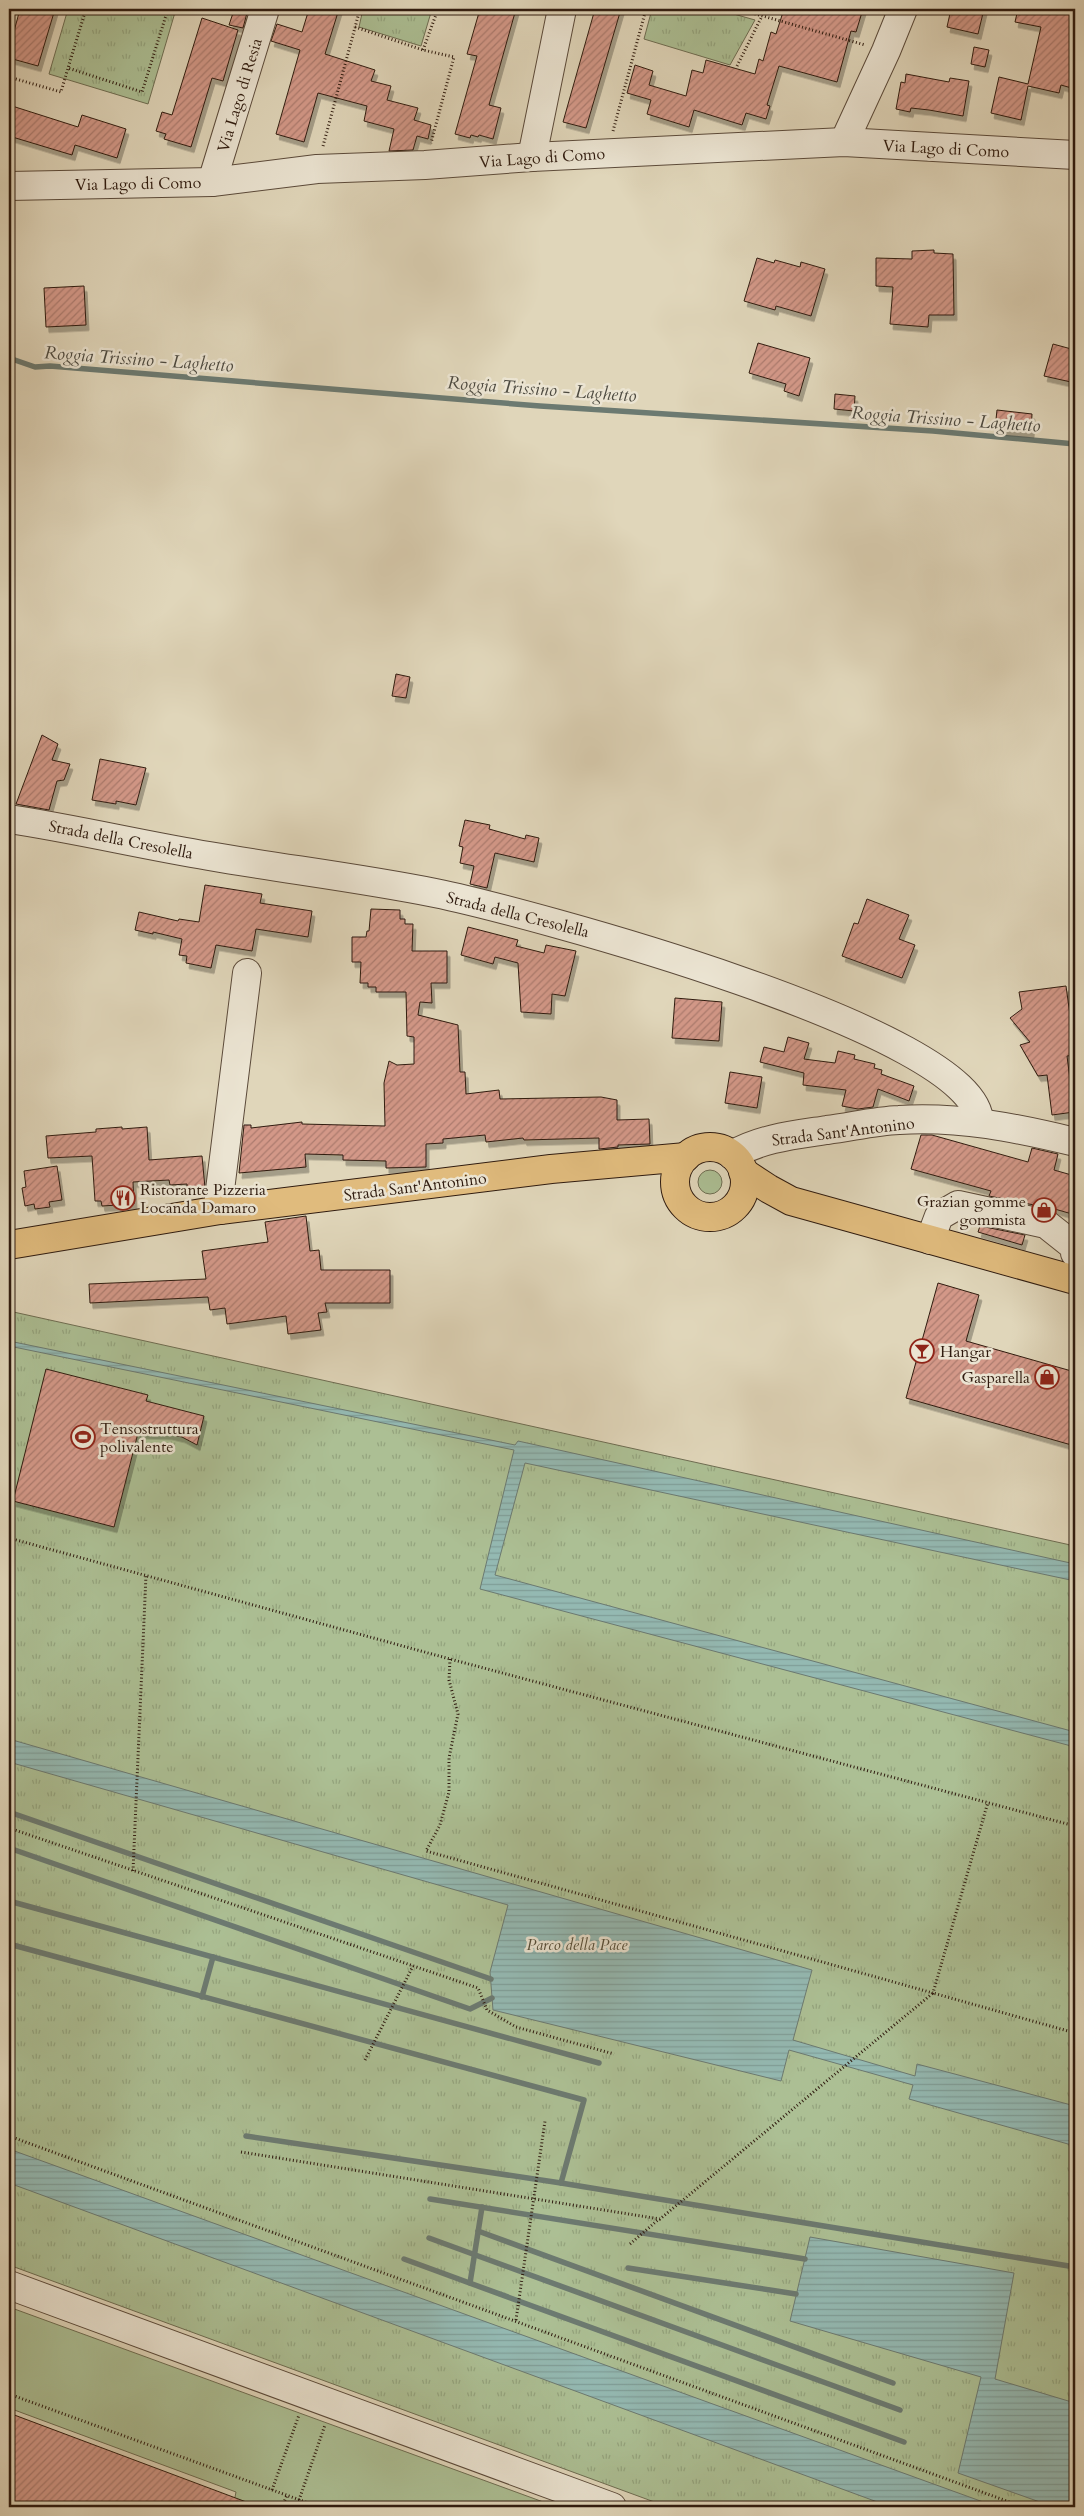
<svg xmlns="http://www.w3.org/2000/svg" width="1084" height="2516" viewBox="0 0 1084 2516" font-family="Cardo,serif">
  <defs>
    <pattern id="park-tufts" width="24" height="20" patternUnits="userSpaceOnUse" patternTransform="scale(1.25)"><rect width="24" height="20" fill="#acbf94"/><path d="M3 7l-1-3M5 7V3M7 7l1-3M15 17l-1-3M17 17v-4M19 17l1-3" fill="none" stroke="#94a47e"/></pattern>
    <pattern id="water-rules" width="6" height="5" patternUnits="userSpaceOnUse" patternTransform="scale(1.25)"><rect width="6" height="5" fill="#94b9b2"/><path d="M0 2.5h6" fill="none" stroke="#809e98"/></pattern>
    <pattern id="building-hatch" width="6" height="6" patternUnits="userSpaceOnUse" patternTransform="scale(1.25)"><rect width="6" height="6" fill="#d39888"/><path d="M-1 1l2-2M0 6l6-6M5 7l2-2" fill="none" stroke="#ac7b6e"/></pattern>
    <filter id="shadow"><feDropShadow dx="3" dy="5.5" stdDeviation="0" flood-color="#0004"/></filter>
  </defs>
  <rect width="100%" height="100%" fill="#e0d6ba"/>
  <filter id="stains"><feTurbulence type="fractalNoise" baseFrequency=".004" numOctaves="4"/><feColorMatrix values="0 0 0 0 .2 0 0 0 0 .09 0 0 0 0 .02 0 0 0 .5 -.17"/></filter>
  <radialGradient id="worn" r=".72"><stop offset=".6" stop-color="#630" stop-opacity="0"/><stop offset="1" stop-color="#630" stop-opacity=".3"/></radialGradient>
  <!-- grass -->
  <g fill="#acbf94" stroke="#6e6d52">
    <circle cx="710" cy="1182" r="12"/>
    <path d="M9,2307L557,2507H233L236,2492L9,2408Z"/>
  </g>
  <!-- park -->
  <g fill="url(#park-tufts)" stroke="#6e6d52">
    <path d="M68,9H176L148,104L49,74Z"/>
    <path d="M363,9H432L421,46L359,27Z"/>
    <path d="M652,9H716L755,20L730,65L644,39Z"/>
    <path d="M9,1311L1075,1546V2507H668L9,2265Z"/>
  </g>
  <!-- water -->
  <g fill="url(#water-rules)" stroke="#6c7a71">
    <path d="M9,1341L515,1445L518,1441L1075,1564V1581L525,1463L495,1575L1075,1732V1747L480,1589L514,1450L9,1346Z"/>
    <path d="M9,1739L812,1970L793,2040L915,2076L917,2064L1075,2106V2146L909,2099L913,2085L789,2050L781,2081L493,2010L490,1972L508,1905L9,1762Z"/>
    <path d="M9,2149L997,2507H891L9,2183Z"/>
    <path d="M810,2237L1014,2273L995,2379L1075,2403V2507H1054L958,2473L981,2377L790,2321Z"/>
  </g>
  <g fill="none" stroke-linecap="round" stroke-linejoin="round">
    <!-- stream -->
    <g stroke="#6c7a71" stroke-width="5.5">
      <path d="M9,358L35,367L50,366L540,406L933,431L1075,444"/>
      <path d="M9,1812L491,1979"/>
      <path d="M9,1848L470,2009L492,1998"/>
      <path d="M9,1901L599,2063"/>
      <path d="M9,1944L584,2100L561,2183L1075,2267"/>
      <path d="M202,1997L213,1957"/>
      <path d="M246,2136L561,2183"/>
      <path d="M430,2199L805,2259"/>
      <path d="M478,2231L893,2383"/>
      <path d="M429,2238L900,2410"/>
      <path d="M404,2259L904,2442"/>
      <path d="M628,2268L796,2294"/>
      <path d="M470,2283L482,2207"/>
    </g>
  </g>
  <!-- building -->
  <g fill="url(#building-hatch)" stroke="#2f1b0f" filter="url(#shadow)">
    <path d="M20,9H55L38,66L9,58V50Z"/>
    <path d="M309,9H339L325,54L375,70L371,81L391,86L387,100L418,108L414,120L431,125L428,139L417,136L413,150L389,151L394,129L364,121L367,106L318,93L304,142L276,134L300,50L271,41L277,24L302,32Z"/>
    <path d="M480,9H516L489,105L501,108L493,139L479,135L478,137L471,135L470,138L455,134L477,56L467,54Z"/>
    <path d="M595,9H621L586,128L563,122Z"/>
    <path d="M784,9H863L856,32L851,31L837,82L779,66L767,105L770,106L766,119L746,113L742,125L694,110L689,127L647,114L651,100L627,93L635,65L653,71L649,85L686,96L692,70L703,73L706,60L755,74L759,59L763,61L771,32L776,34Z"/>
    <path d="M951,9H984L978,34L947,27Z"/>
    <path d="M1018,9H1075V89L1061,85L1059,93L1028,86L1021,120L991,113L999,77L1028,84L1041,27L1015,22Z"/>
    <path d="M234,10L247,13L243,28L229,25Z"/>
    <path d="M202,18L238,30L223,81L212,78L191,147L164,139L166,134L156,131L162,112L172,115Z"/>
    <path d="M974,47L989,50L985,67L971,64Z"/>
    <path d="M906,74L949,82L950,78L969,81L963,116L929,110L911,108L910,112L896,109L901,82L905,83Z"/>
    <path d="M9,105L78,127L82,115L126,129L117,158L75,145L72,155L9,136Z"/>
    <path d="M934,250V253L953,254L954,315H929L928,327L890,324L893,287L876,286V258L912,259V251Z"/>
    <path d="M757,258L774,263L775,260L800,267L801,262L825,269L811,316L776,306L775,310L744,301Z"/>
    <path d="M84,286L86,325L46,327L44,288Z"/>
    <path d="M758,343L810,358L799,396L784,391L786,384L749,373Z"/>
    <path d="M1053,344L1075,350V368L1071,382L1044,376Z"/>
    <path d="M835,394L855,396L854,411L834,409Z"/>
    <path d="M997,410L1032,414L1031,432L995,429Z"/>
    <path d="M396,674L410,677L406,698L392,696Z"/>
    <path d="M42,735L58,744L52,760L70,764L64,780L57,781L49,810L16,804Z"/>
    <path d="M100,759L146,768L136,805L116,801V804L92,800Z"/>
    <path d="M465,820L490,825L489,829L525,839L526,835L539,838L534,862L495,853L487,888L470,884L474,866L460,863L463,847L459,846Z"/>
    <path d="M205,885L262,894L260,903L312,911L308,937L256,929L252,951L216,945L211,968L186,963L187,956L179,955L182,939L153,932V934L135,930L139,912L178,921L179,919L199,922Z"/>
    <path d="M867,899L909,915L899,939L915,945L902,978L842,956L854,923L858,924Z"/>
    <path d="M371,909L400,910V919H405V924H413L412,951H447V983H431L432,1003L420,1002L418,1015L458,1025L460,1072H465L466,1094L499,1090L500,1099L601,1097L617,1100V1120L649,1119L650,1144L618,1145V1147L599,1149V1138L524,1140L523,1138L486,1142L485,1135L443,1139V1143L426,1144V1167L386,1168V1161L343,1160V1155L305,1154L306,1167L239,1173L244,1125H251V1128L302,1122V1124L385,1126L384,1083L389,1061L397,1065L414,1064V1037L407,1036L406,992H376V987H368V983H360L361,962H352V937H366L367,931H369Z"/>
    <path d="M468,927L518,940L516,946L544,953L546,945L576,951L565,996L552,994L551,1014L521,1012L518,963L495,957L493,964L461,955Z"/>
    <path d="M1066,986L1070,1015L1075,1014V1055L1067,1056L1074,1112L1052,1115L1047,1075L1038,1076L1020,1045L1030,1042L1010,1018L1022,1009L1019,992Z"/>
    <path d="M675,998L722,1002L719,1041L672,1038Z"/>
    <path d="M788,1037L809,1043L804,1059L835,1063L838,1051L855,1055L854,1059L875,1064L874,1068L882,1070L881,1074L914,1086L909,1101L878,1089L873,1107L858,1109L842,1106L846,1090L803,1085L804,1073L760,1062L764,1047L784,1052Z"/>
    <path d="M730,1072L762,1077L757,1108L725,1103Z"/>
    <path d="M122,1127V1129L147,1127L149,1160L202,1156L205,1188L187,1189V1184L170,1185L169,1180L133,1182L134,1204L102,1206L101,1201H95L92,1156L48,1158L46,1136L96,1132V1129Z"/>
    <path d="M921,1135H932L1028,1162L1032,1148L1058,1154L1054,1170L1075,1176V1201L1072,1214L1034,1203V1205L989,1196L991,1191L911,1169Z"/>
    <path d="M57,1166L62,1200L49,1202L50,1207L35,1209L34,1204L25,1206L22,1188L26,1187L24,1171Z"/>
    <path d="M306,1216L310,1251L319,1250L321,1270H390V1303H325L327,1312L318,1313L321,1330L288,1334L286,1316L227,1324L225,1308L210,1310L208,1297L90,1303L89,1284L206,1279L202,1251L268,1242L265,1222Z"/>
    <path d="M980,1226L1025,1235L1022,1245L978,1232Z"/>
    <path d="M938,1283L979,1295L966,1341L1075,1372V1446L906,1398Z"/>
    <path d="M46,1369L148,1395L146,1401L204,1416L197,1445L182,1437L169,1434L138,1433L114,1527L13,1501Z"/>
    <path d="M9,2413L257,2506V2507H9Z"/>
  </g>
  <g fill="none" stroke-linecap="round" stroke-linejoin="round">
    <!-- minor casing -->
    <g stroke="#5b4a3a" stroke-width="30">
      <g id="minor">
        <path d="M844,142L886,51L903,9"/>
        <path d="M532,157L562,9"/>
        <path d="M212,182L265,9"/>
        <path d="M9,186L212,182L317,169L425,165L532,157L844,142L1075,155"/>
        <path d="M9,819C76,829 142,845 209,856C284,869 360,878 435,893C518,910 980,1032 979,1122"/>
        <path d="M732,1155C762,1138 794,1135 827,1130C851,1127 875,1121 899,1120C959,1116 1017,1128 1075,1142"/>
        <path d="M220,1210L219,1198L247,973"/>
        <path d="M930,1240L939,1216L958,1205L1046,1224L1075,1247V1253"/>
        <path d="M9,2285L612,2507"/>
      </g>
    </g>
    <!-- major casing -->
    <g stroke="#2f1b0f" stroke-width="30">
      <g id="major">
        <circle cx="710" cy="1182" r="35"/>
        <path d="M743,1172L769,1189L791,1201L1075,1280"/>
        <path d="M9,1245L220,1210L551,1169L686,1157"/>
      </g>
    </g>
    <!-- path -->
    <g stroke="#2f1b0f" stroke-width="3" stroke-dasharray="1 2.5" stroke-linecap="butt">
      <path d="M86,9L68,68L142,92L168,9"/>
      <path d="M738,9L865,45"/>
      <path d="M355,27L423,50L454,57L431,143"/>
      <path d="M423,50L438,9"/>
      <path d="M737,66L762,16"/>
      <path d="M9,77L61,92L68,68"/>
      <path d="M613,131L646,9"/>
      <path d="M323,146L360,9"/>
      <path d="M700,1139L718,1136"/>
      <path d="M9,1538L450,1659L1075,1826"/>
      <path d="M450,1659L449,1680L458,1714L449,1758V1792L440,1825L426,1851L933,1993L988,1802"/>
      <path d="M9,1828L478,1988L487,2010L516,2027L614,2054"/>
      <path d="M133,1871L146,1575"/>
      <path d="M365,2060L413,1966"/>
      <path d="M9,2069L12,2137"/>
      <path d="M9,2136L1023,2507"/>
      <path d="M241,2152L660,2219L933,1993L1075,2033"/>
      <path d="M630,2244L659,2219"/>
      <path d="M516,2320L545,2121"/>
      <path d="M9,2394L319,2507"/>
      <path d="M272,2490L299,2415"/>
      <path d="M299,2500L325,2425"/>
      <path d="M282,2507L287,2495"/>
    </g>
    <!-- minor -->
    <use href="#minor" stroke="#ebe4d2" stroke-width="28"/>
    <!-- major -->
    <use href="#major" stroke="#e0bb7d" stroke-width="28"/>
  </g>
  <!-- icons -->
  <defs>
    <g id="restaurant-ring" transform="scale(1.25)"><circle r="9.5" fill="#ebe4d2" stroke="#8f2418" stroke-width="1.5"/><path d="M-5-6h1v4h1v-4h1v4h1v-4h1v5L-1.5 .5V6h-2V.5L-5-1ZM5-6V6H3V1.5H1.5Q1.5-4 5-6Z" fill="#8f2418"/></g>
    <g id="shop-ring" transform="scale(1.25)"><circle r="9.5" fill="#ebe4d2" stroke="#8f2418" stroke-width="1.5"/><path d="M-5-2.5h2.3a2.7 3.5 0 0 1 5.4 0H5L5.5 6h-11ZM-1.5-2.5h3a1.5 2.3 0 0 0-3 0Z" fill="#8f2418"/></g>
    <g id="bar-ring" transform="scale(1.25)"><circle r="9.5" fill="#ebe4d2" stroke="#8f2418" stroke-width="1.5"/><path d="M-6-5H6L.8 .8V4.5H3.5V6h-7V4.5H-.8V.8Z" fill="#8f2418"/></g>
    <g id="stadium-ring" transform="scale(1.25)"><circle r="9.5" fill="#ebe4d2" stroke="#8f2418" stroke-width="1.5"/><path d="M0-5a6.5 5 0 1 0 0 10a6.5 5 0 1 0 0-10ZM-3.5-1.8h7v3.6h-7Z" fill="#8f2418"/></g>
  </defs>
  <g fill-rule="evenodd">
    <use href="#restaurant-ring" x="123" y="1198"/>
    <use href="#shop-ring" x="1044" y="1210"/>
    <use href="#bar-ring" x="922" y="1351"/>
    <use href="#shop-ring" x="1047" y="1377"/>
    <use href="#stadium-ring" x="83" y="1437"/>
  </g>
  <g text-anchor="middle" stroke-width="5" stroke-linejoin="round" paint-order="stroke">
    <!-- street labels -->
    <g font-size="16" fill="#2f1b0f" stroke="#ebe4d2">
      <text transform="translate(239 95) rotate(-73)" y="6">Via Lago di Resia</text>
      <text transform="translate(946 148) rotate(3)" y="6">Via Lago di Como</text>
      <text transform="translate(542 157) rotate(-4)" y="6">Via Lago di Como</text>
      <text transform="translate(138 183) rotate(-1)" y="6">Via Lago di Como</text>
      <text transform="translate(121 839) rotate(11)" y="6">Strada della Cresolella</text>
      <text transform="translate(518 914) rotate(14)" y="6">Strada della Cresolella</text>
      <text transform="translate(843 1131) rotate(-7)" y="6">Strada Sant'Antonino</text>
      <text transform="translate(415 1186) rotate(-7)" y="6">Strada Sant'Antonino</text>
    </g>
    <!-- poi labels -->
    <g font-size="16" fill="#2f1b0f" stroke="#ebe4d2" text-anchor="start">
      <text x="140" y="1195">Ristorante Pizzeria<tspan x="140" dy="18">Locanda Damaro</tspan></text>
      <text x="1026" y="1207" text-anchor="end">Grazian gomme<tspan x="1026" dy="18">gommista</tspan></text>
      <text x="940" y="1357">Hangar</text>
      <text x="1030" y="1383" text-anchor="end">Gasparella</text>
      <text x="100" y="1434">Tensostruttura<tspan x="100" dy="18">polivalente</tspan></text>
    </g>
    <!-- park labels -->
    <g font-size="16" font-style="italic" fill="#544c37" stroke="#ebe4d2">
      <text x="577" y="1950">Parco della Pace</text>
    </g>
    <!-- water labels -->
    <g font-size="18" font-style="italic" fill="#4d4a40" stroke="#ebe4d2">
      <text transform="translate(139 359) rotate(4)" y="6">Roggia Trissino - Laghetto</text>
      <text transform="translate(542 389) rotate(4)" y="6">Roggia Trissino - Laghetto</text>
      <text transform="translate(946 419) rotate(4)" y="6">Roggia Trissino - Laghetto</text>
    </g>
  </g>
  <!-- margin -->
  <rect width="1084" height="2516" fill="none" stroke="#e0d6ba" stroke-width="30"/>
  <rect x="10" y="10" width="1064" height="2496" fill="none" stroke="#2f1b0f" stroke-width="2.5"/>
  <rect x="15" y="15" width="1054" height="2486" fill="none" stroke="#2f1b0f"/>
  <rect width="100%" height="100%" filter="url(#stains)"/>
  <rect width="100%" height="100%" fill="url(#worn)"/>
</svg>
